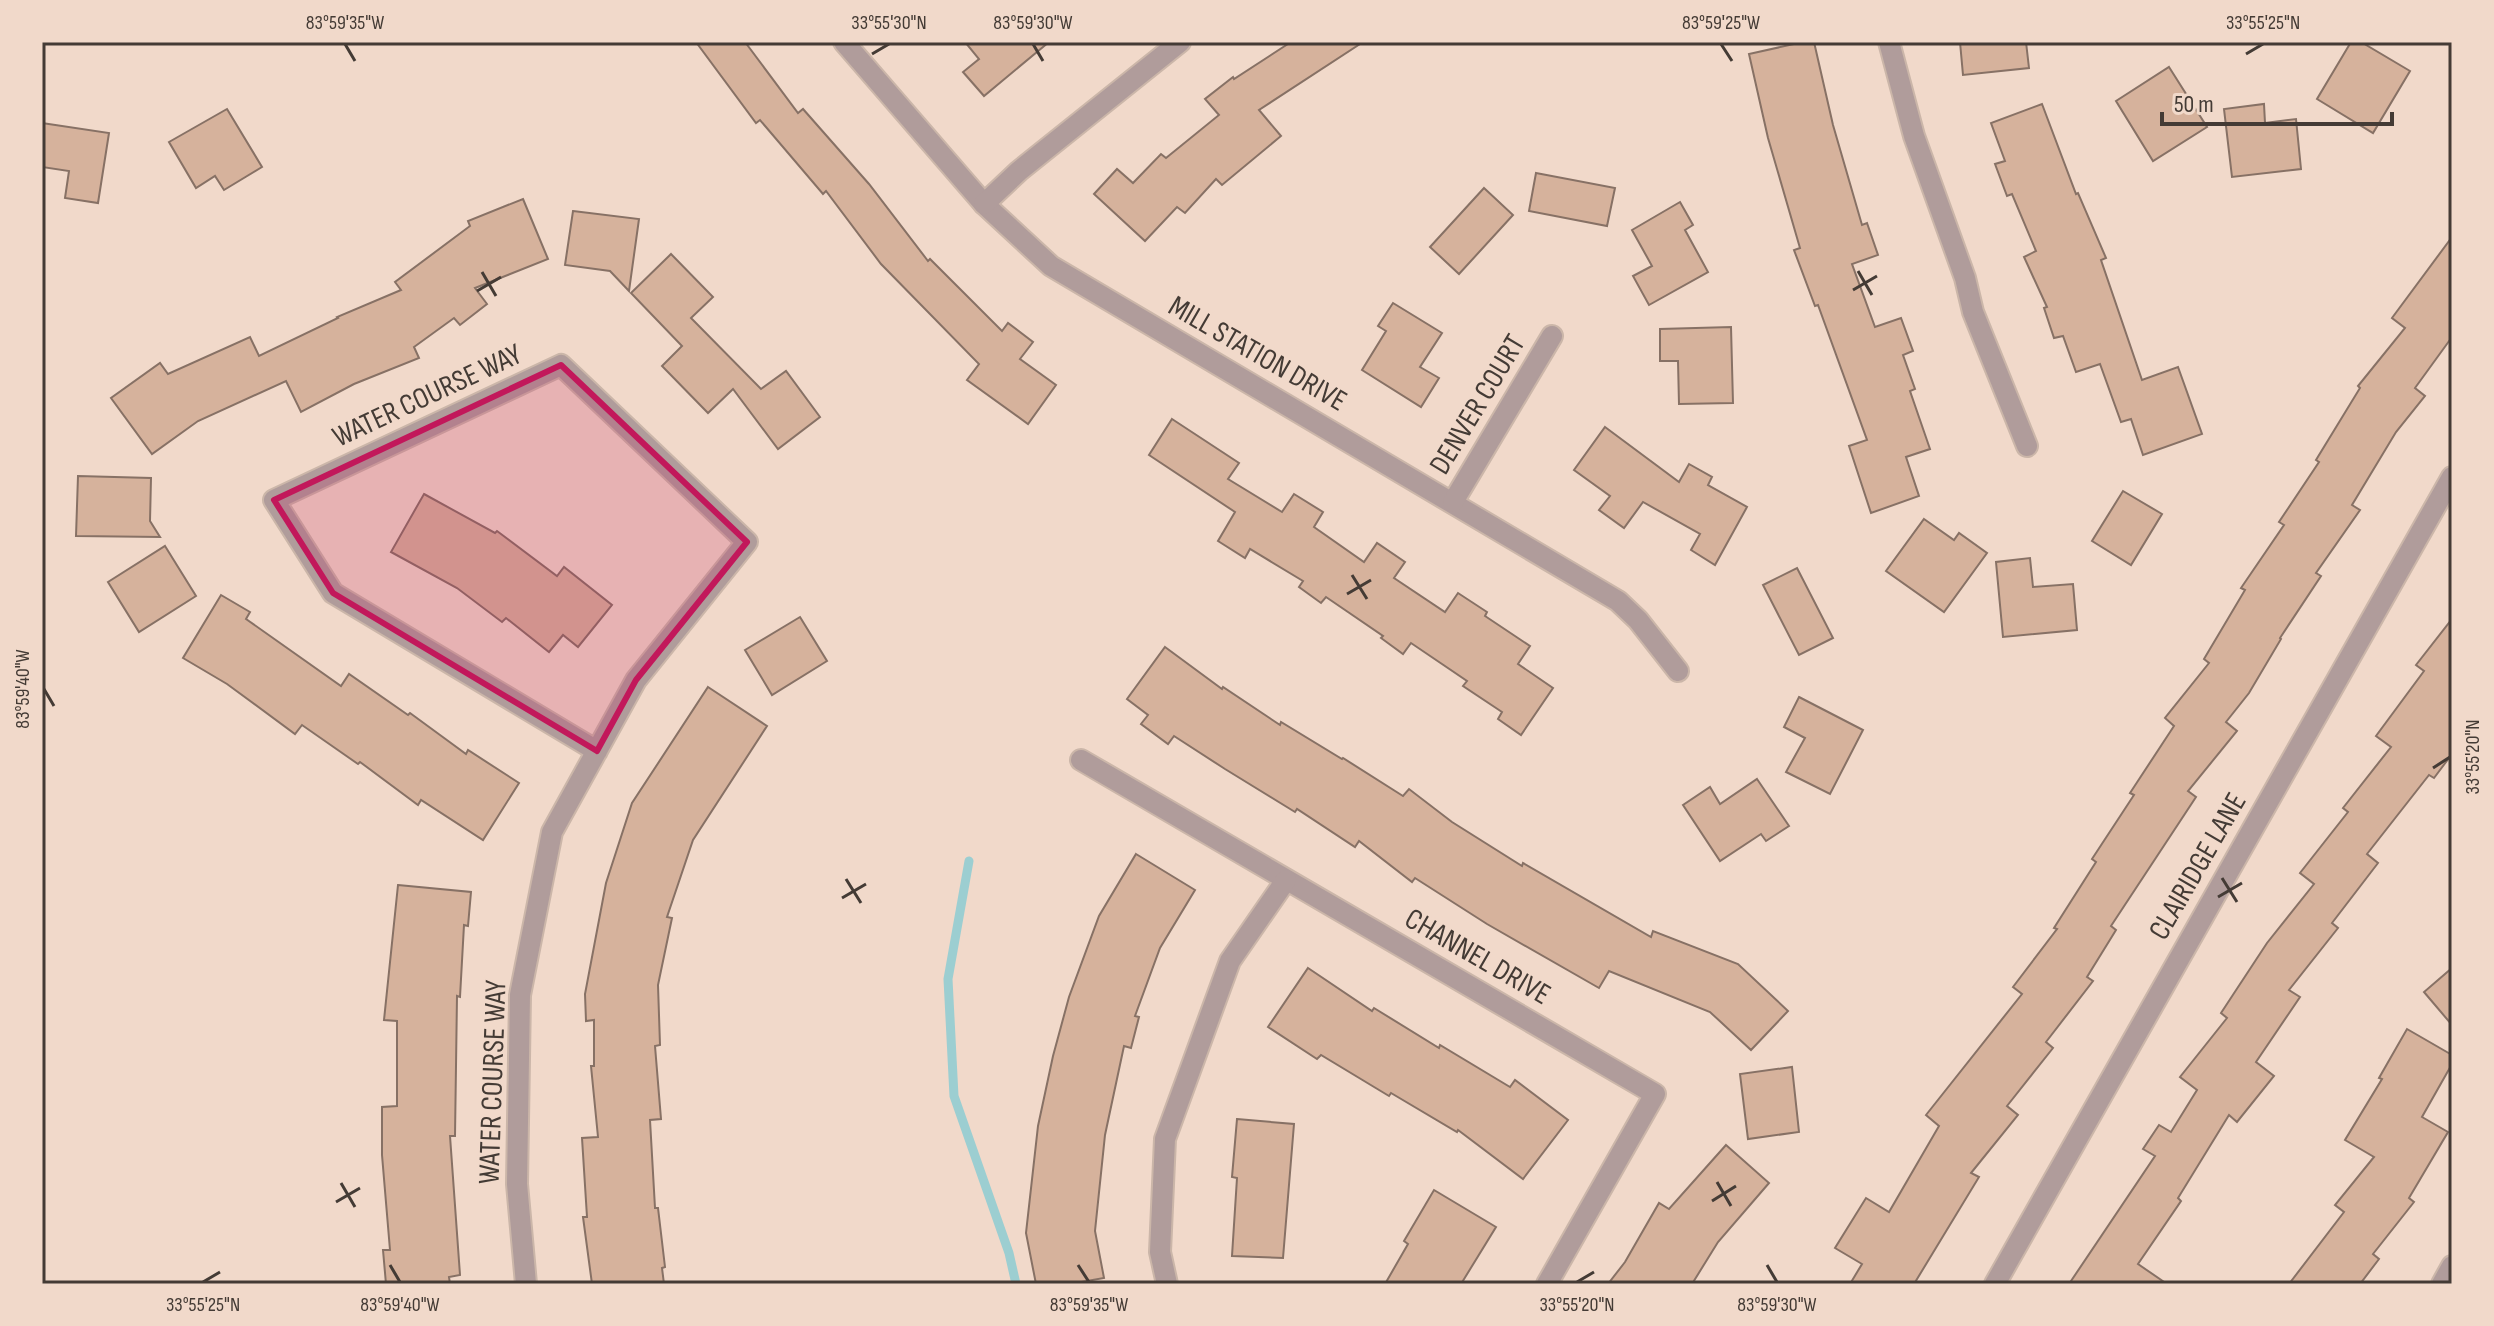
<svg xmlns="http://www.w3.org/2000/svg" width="2494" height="1326" viewBox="0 0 2494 1326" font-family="'Sofia Sans Condensed',sans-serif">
  <rect width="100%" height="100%" fill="#f1d9ca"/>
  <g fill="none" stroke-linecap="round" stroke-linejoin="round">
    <!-- stream -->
    <path stroke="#9cced1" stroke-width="9" d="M969,861L948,979L954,1096L1009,1253L1016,1284"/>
  </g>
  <!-- building -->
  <g fill="#d6b29c" stroke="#877165" stroke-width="2">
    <path d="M696,42H745L798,113L803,109L869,184L928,261L930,259L1002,331L1008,323L1033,342L1020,359L1056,385L1028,424L967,380L979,364L881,264L826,191L823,194L760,120L756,123Z"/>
    <path d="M965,42H1049L984,96L963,72L979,59Z"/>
    <path d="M1291,42H1363L1259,110L1281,136L1222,185L1216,179L1185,213L1177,207L1145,241L1094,194L1117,169L1133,183L1161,154L1166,158L1219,115L1205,99L1233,77L1234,79Z"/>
    <path d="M1803,42H1814L1833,125L1862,225L1867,223L1878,255L1852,264L1875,327L1901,318L1913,351L1903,355L1915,389L1910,391L1930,449L1906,457L1919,496L1871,513L1849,446L1867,440L1818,305L1815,306L1794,250L1800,248L1768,138L1749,54Z"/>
    <path d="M1960,42H2026L2029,68L1963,75Z"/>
    <path d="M2351,42H2361L2410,71L2373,133L2317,99Z"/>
    <path d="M2169,67L2207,127L2153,161L2116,101Z"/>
    <path d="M2042,104L2076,194L2078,193L2106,258L2101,260L2142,380L2178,367L2202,434L2143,455L2131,419L2121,422L2100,364L2076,372L2063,336L2054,338L2044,308L2047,307L2024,257L2036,251L2012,194L2007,196L1995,164L2005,161L1991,123Z"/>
    <path d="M2264,104L2265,123L2296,119L2301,169L2232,177L2224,109Z"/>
    <path d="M227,109L262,167L224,190L215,176L196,188L169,142Z"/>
    <path d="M42,123L109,133L98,203L65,198L69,171L42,167Z"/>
    <path d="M1536,173L1615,188L1607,226L1529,211Z"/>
    <path d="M1484,188L1513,215L1459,274L1430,247Z"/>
    <path d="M523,199L548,259L475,288L487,304L460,325L454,318L414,347L419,358L354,384L301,412L286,381L198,421L152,454L111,398L160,363L168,374L250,337L259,356L338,318L337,317L401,290L395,282L470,226L468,221Z"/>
    <path d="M1680,202L1693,225L1685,230L1708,272L1649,305L1633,276L1652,266L1632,230Z"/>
    <path d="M573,211L639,219L629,291L610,271L565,265Z"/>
    <path d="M2452,237V337L2415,388L2425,396L2396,432L2352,505L2360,510L2316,573L2321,576L2280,638L2281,639L2249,693L2226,722L2237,731L2188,791L2196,797L2111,926L2116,930L2087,977L2093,981L2046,1042L2053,1048L2007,1106L2018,1115L1971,1173L1979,1177L1914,1284H1850L1862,1264L1835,1248L1866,1198L1889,1212L1939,1126L1926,1115L2022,994L2013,987L2057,929L2054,928L2096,862L2092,859L2134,795L2130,793L2174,726L2165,718L2209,663L2204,659L2245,590L2241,588L2284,525L2279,522L2319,462L2316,460L2360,388L2358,386L2405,328L2392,318Z"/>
    <path d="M671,254L713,297L691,318L761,389L786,371L820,417L778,449L733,389L708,413L662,366L682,346L631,293Z"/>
    <path d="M1393,303L1442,333L1420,367L1439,378L1421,407L1362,370L1386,331L1378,326Z"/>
    <path d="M1731,327L1733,403L1679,404L1678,361H1660V329Z"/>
    <path d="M1172,419L1239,463L1228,479L1282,512L1294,494L1323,512L1314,527L1364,562L1377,543L1405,562L1394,578L1445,612L1458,593L1487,612L1485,616L1530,646L1518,664L1553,688L1521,735L1498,719L1502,712L1463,686L1467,681L1411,643L1403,654L1381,638L1383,636L1326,597L1321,603L1299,587L1303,581L1250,549L1245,558L1218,541L1235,512L1149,455Z"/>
    <path d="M1605,427L1679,482L1689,464L1712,477L1708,485L1747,507L1715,565L1691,550L1700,534L1643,502L1624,528L1599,510L1610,496L1574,470Z"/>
    <path d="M78,476L151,478L150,521L160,537L76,536Z"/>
    <path d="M2123,491L2162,514L2131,565L2092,541Z"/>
    <path d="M424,494L495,533L497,531L557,576L564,567L612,605L578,647L563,635L549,652L506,618L502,622L457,588L391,552Z"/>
    <path d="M1924,519L1954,540L1959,533L1987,553L1944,612L1886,571Z"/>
    <path d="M165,546L196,596L139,632L108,582Z"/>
    <path d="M2030,558L2033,587L2073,584L2077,630L2003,637L1996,562Z"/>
    <path d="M1797,568L1833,638L1799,655L1763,585Z"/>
    <path d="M221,595L250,612L246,619L341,686L349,674L408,715L410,713L466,754L468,750L519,783L483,840L421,800L418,805L360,762L358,764L302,725L295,734L227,684L183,658Z"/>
    <path d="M800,617L827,661L772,695L745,650Z"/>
    <path d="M2452,619V754L2434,778L2429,775L2367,854L2378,863L2332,923L2338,928L2289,990L2300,997L2256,1062L2274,1076L2237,1122L2229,1115L2178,1198L2181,1201L2138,1264L2167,1284H2069L2155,1156L2143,1149L2159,1125L2171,1132L2197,1090L2180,1077L2227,1018L2221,1013L2267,943L2314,884L2300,873L2348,812L2343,808L2391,747L2376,736L2424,671L2416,665Z"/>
    <path d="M1165,647L1222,689L1223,687L1280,725L1281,722L1342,759L1343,758L1403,796L1409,789L1452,822L1522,866L1523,863L1651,937L1653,931L1738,964L1788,1011L1751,1050L1710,1012L1609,971L1599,988L1487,924L1415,878L1412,882L1359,841L1355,847L1297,809L1295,812L1225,769L1174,736L1168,744L1141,724L1148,715L1127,699Z"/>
    <path d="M708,687L767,726L693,840L667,917L672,918L658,985L660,1045L655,1046L661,1119L650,1120L655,1208H658L665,1267L662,1268L664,1284H592L583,1217H587L582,1138L598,1137L591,1066H594V1020L586,1021L585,994L606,883L632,803Z"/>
    <path d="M1799,697L1863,730L1830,794L1786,772L1805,738L1784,727Z"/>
    <path d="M1757,779L1789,826L1766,841L1761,834L1720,861L1683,805L1710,787L1720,804Z"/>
    <path d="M1136,854L1195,890L1160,948L1135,1016L1139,1017L1131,1048L1124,1046L1105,1135L1095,1231L1104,1278L1070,1284H1036L1026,1233L1038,1126L1053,1056L1069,997L1099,916Z"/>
    <path d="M398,885L471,892L468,926L464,925L460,997L457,996L455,1136H450L460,1275L449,1277L450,1284H386L383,1250H390L382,1155V1107L397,1106V1021L384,1020Z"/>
    <path d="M1308,968L1372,1011L1374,1008L1439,1048L1440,1045L1510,1087L1515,1080L1568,1120L1523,1179L1458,1130L1457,1132L1391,1093L1389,1096L1321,1055L1317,1059L1268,1027Z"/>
    <path d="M2452,968V1025L2424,992Z"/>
    <path d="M2407,1029L2452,1055V1064L2422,1117L2448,1132L2409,1198L2414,1202L2373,1254L2379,1259L2360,1284H2289L2344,1212L2335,1205L2374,1157L2345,1140L2382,1079L2379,1078Z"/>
    <path d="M1792,1067L1799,1132L1748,1139L1740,1074Z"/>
    <path d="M1237,1119L1294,1124L1283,1258L1232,1256L1237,1178L1232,1177Z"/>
    <path d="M1726,1145L1769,1183L1718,1242L1692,1284H1608L1625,1262L1659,1203L1669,1209Z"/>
    <path d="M1434,1190L1496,1227L1461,1284H1385L1408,1244L1404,1241Z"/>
  </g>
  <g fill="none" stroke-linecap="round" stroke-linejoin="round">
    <!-- street casing -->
    <g stroke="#cbb6a9" stroke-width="24">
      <g id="street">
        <path d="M844,42L984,204L1051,266L1618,601L1638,620L1678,671"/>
        <path d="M1889,42L1914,136L1965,278L1973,312L2027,446"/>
        <path d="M984,204L1019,171L1180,42"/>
        <path d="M1453,502L1552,336"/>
        <path d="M1081,760L1655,1094L1547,1284"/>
        <path d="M526,1284L517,1184L520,995L552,832L636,680L747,542L561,365L274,500L333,593L597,751"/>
        <path d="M1167,1284L1160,1252L1165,1139L1230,961L1286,880"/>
        <path d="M1995,1284L2452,477"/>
        <path d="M2442,1284L2452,1266"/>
      </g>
    </g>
    <!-- street -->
    <use href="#street" stroke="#b09c9b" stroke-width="20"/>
  </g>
  <!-- marked area -->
  <path fill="#c2185b" fill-opacity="0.2" stroke="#c2185b" stroke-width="6" stroke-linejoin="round" d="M561,365L747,542L636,680L597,751L333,593L274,500Z"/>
  <!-- ticks -->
  <path fill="none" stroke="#443b35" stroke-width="3" d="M345,44L355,61M1033,44L1043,61M1721,44L1732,61M872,54L889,44M2246,54L2263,44M1858,271L1872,295M482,272L496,296M1853,290L1877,276M477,291L501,277M1352,575L1367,599M1347,594L1371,580M44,689L54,706M2433,768L2450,757M2222,878L2237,902M846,879L861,903M2218,897L2242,883M842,898L866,884M1717,1182L1731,1206M341,1183L355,1207M1712,1201L1736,1186M336,1202L360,1188M390,1265L400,1282M1078,1265L1089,1282M1767,1265L1777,1282M203,1282L220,1272M1577,1282L1594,1272"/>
  <g text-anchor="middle" stroke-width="6" stroke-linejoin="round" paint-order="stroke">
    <!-- street labels -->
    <g font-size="30" fill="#443b35" stroke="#f1d9ca">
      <text transform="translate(1258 353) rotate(30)" y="10">MILL STATION DRIVE</text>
      <text transform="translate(427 395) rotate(-25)" y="10">WATER COURSE WAY</text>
      <text transform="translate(1477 404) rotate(-59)" y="10">DENVER COURT</text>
      <text transform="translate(2197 866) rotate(-60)" y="10">CLAIRIDGE LANE</text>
      <text transform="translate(1478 956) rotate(30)" y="10">CHANNEL DRIVE</text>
      <text transform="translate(492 1082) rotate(-88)" y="10">WATER COURSE WAY</text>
    </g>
  </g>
  <!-- border -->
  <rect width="2494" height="1326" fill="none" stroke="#f1d9ca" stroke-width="88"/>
  <!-- scale -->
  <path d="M2162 112v12h230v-12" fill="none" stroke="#443b35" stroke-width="4"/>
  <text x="2174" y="112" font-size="24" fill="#443b35" stroke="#f1d9ca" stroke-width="6" paint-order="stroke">50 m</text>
  <rect x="44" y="44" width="2406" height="1238" fill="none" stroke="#443b35" stroke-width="3"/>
  <g font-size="20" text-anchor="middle" fill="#443b35">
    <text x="345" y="29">83°59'35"W</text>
    <text x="889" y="29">33°55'30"N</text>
    <text x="1033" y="29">83°59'30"W</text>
    <text x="1721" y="29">83°59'25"W</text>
    <text x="2263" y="29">33°55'25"N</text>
    <text transform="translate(22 689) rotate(-90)" y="7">83°59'40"W</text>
    <text transform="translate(2472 757) rotate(-90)" y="7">33°55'20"N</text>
    <text x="203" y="1311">33°55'25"N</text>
    <text x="400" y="1311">83°59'40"W</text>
    <text x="1089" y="1311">83°59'35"W</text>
    <text x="1577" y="1311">33°55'20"N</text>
    <text x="1777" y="1311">83°59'30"W</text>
  </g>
</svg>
